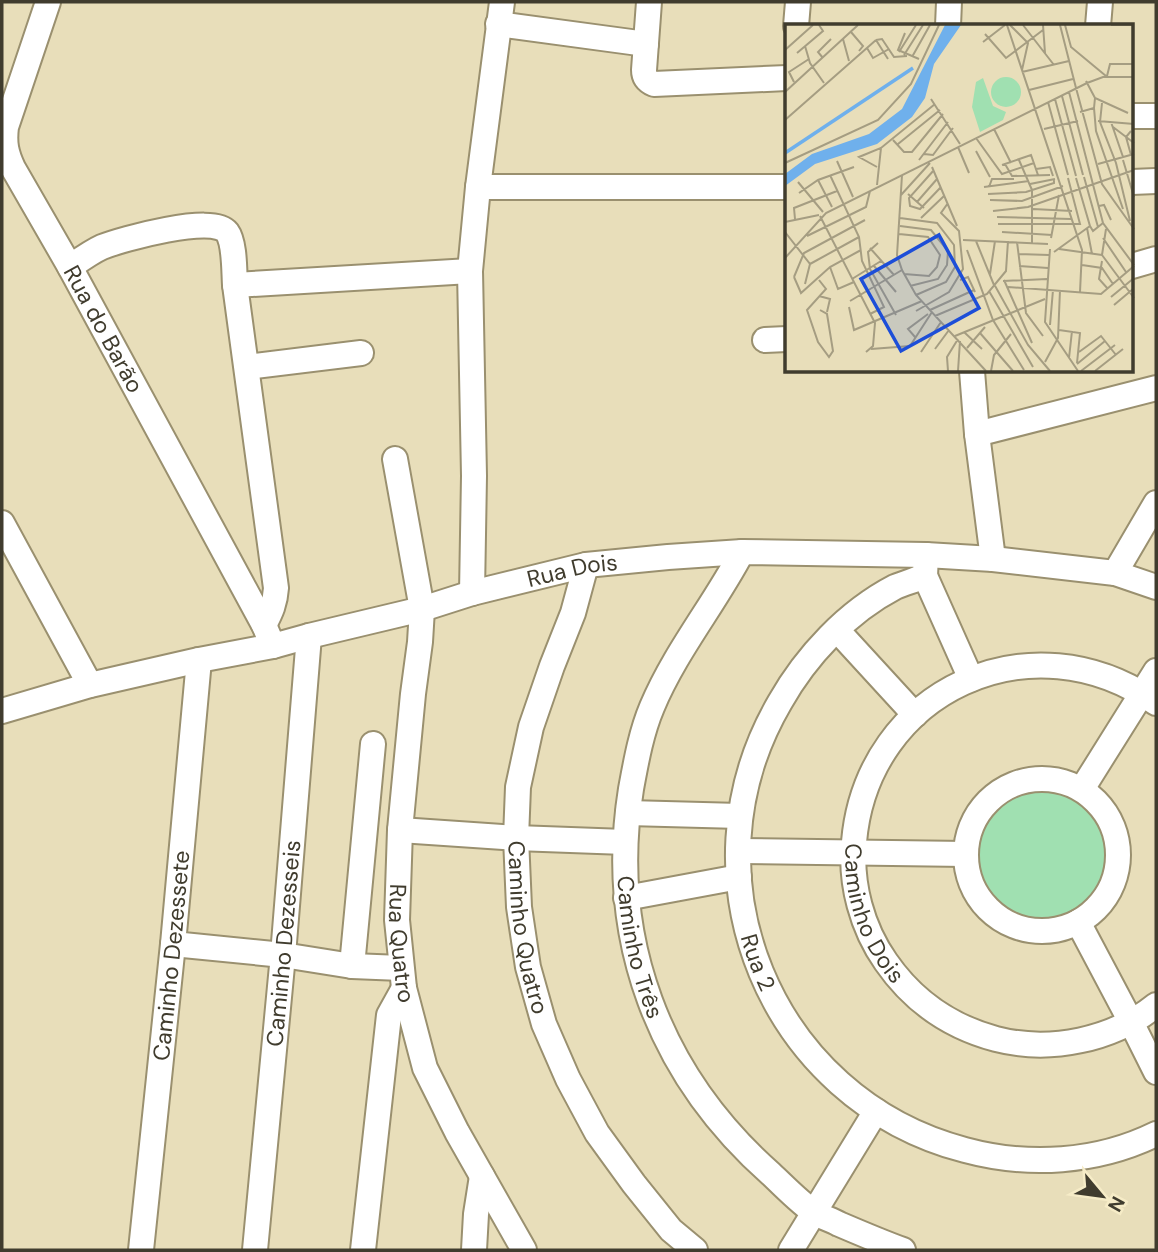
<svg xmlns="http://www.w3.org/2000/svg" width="1158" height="1252" viewBox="0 0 1158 1252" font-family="'DM Sans',sans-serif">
  <rect width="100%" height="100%" fill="#e8deba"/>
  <!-- green -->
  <circle fill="#a0e0b1" cx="1042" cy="855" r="66"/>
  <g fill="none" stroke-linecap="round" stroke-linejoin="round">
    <!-- minor casing -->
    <g stroke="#9a906f" stroke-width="28">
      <g id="minor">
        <path id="s1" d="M48,2L6,127C4,143 6,153 13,168L70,267L264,625L273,646"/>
        <path d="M649,2L644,70C644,78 647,81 654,84L787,78"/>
        <path d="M498,24L646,44"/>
        <path d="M796,26L798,2"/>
        <path d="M948,26L949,2"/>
        <path d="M1098,26L1100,2"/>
        <path d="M1132,116H1156"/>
        <path d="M1132,182L1156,181"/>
        <path d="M478,187H787"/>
        <path d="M1132,266L1156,259"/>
        <path d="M70,267C80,260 91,252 102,247C122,239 213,214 227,232C235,243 234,271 235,285L276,588C275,603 271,612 264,625"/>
        <path d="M235,285L470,271"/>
        <path d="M765,340L787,339"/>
        <path d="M247,367L361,353"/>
        <path d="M972,371L977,434L993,559"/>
        <path d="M977,434L1156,388"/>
        <path id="s2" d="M395,459L422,609L420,642L413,694L400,830L397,920L404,988L425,1068L457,1132L524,1250"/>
        <path d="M2,523L90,685"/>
        <path id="s3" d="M742,552C714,605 675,652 652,707C641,733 636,762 631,789C607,939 659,1075 771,1174C785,1187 799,1202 815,1213C822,1217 832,1220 839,1224C860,1233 881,1242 903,1250"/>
        <path id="s4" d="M926,555L925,576C915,580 905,583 895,587C847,612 806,656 780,702C678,876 770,1099 965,1150C1028,1167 1097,1163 1156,1134"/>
        <path id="s5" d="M586,565L573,613L552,666L531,727L518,787L516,838L519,907L528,967L544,1024L568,1079L597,1133L634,1184L671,1230L695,1250"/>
        <path d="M1115,573L1156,503"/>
        <path d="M925,576L971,679"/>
        <path d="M472,593L474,476L470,271L478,187L502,2"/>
        <path d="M837,630L915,715"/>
        <path id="s6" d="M1156,703C1032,615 867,690 854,842C850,884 862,928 886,962C913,1001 951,1027 996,1039C1050,1053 1113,1040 1156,1005"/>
        <path id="s7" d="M2,711L90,685L199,660L273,646L309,636L422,609L472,593L586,565L668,557L742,552L926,555L993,559L1115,573L1156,587"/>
        <circle cx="1042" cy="855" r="76"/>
        <path d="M1082,789L1156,671"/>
        <path d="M628,813L740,816"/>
        <path d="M400,830L516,838L625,842"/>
        <path d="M738,851L966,854"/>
        <path d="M626,898L739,877"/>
        <path d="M1078,922L1131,1022L1156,1072"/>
        <path d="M173,944L283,955L352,966L401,968"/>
        <path d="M352,966L373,744"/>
        <path id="s8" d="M141,1250L173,944L199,660"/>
        <path id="s9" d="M255,1250L283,955L309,636"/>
        <path d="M363,1250L389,1015L404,988"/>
        <path d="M474,1250L476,1214L482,1176"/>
        <path d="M791,1250L876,1111"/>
      </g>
    </g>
    <!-- minor -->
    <use href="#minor" stroke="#fff" stroke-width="24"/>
  </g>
  <g text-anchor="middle" stroke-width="5" stroke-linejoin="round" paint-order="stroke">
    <!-- street labels -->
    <g font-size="23" fill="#403c2e" stroke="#f6ecc7">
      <text dy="8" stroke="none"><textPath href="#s1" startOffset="359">Rua do Barão</textPath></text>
      <text dy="8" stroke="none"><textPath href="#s7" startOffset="588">Rua Dois</textPath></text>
      <text dy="8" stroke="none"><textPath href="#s6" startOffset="481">Caminho Dois</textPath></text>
      <text dy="8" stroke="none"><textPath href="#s5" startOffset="374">Caminho Quatro</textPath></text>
      <text dy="8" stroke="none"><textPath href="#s2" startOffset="488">Rua Quatro</textPath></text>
      <text dy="8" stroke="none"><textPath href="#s9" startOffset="308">Caminho Dezesseis</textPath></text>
      <text dy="8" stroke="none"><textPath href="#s3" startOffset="424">Caminho Três</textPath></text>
      <text dy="8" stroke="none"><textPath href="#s8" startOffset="296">Caminho Dezessete</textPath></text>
      <text dy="8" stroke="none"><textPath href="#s4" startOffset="488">Rua 2</textPath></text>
    </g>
  </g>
  <!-- overview -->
  <g transform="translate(785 24)">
    <rect width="348" height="348" fill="#e8deba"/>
    <path d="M206 68a15 15 0 1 1 30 0a15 15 0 1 1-30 0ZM198,54L208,82L221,88L218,96L195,108L187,83L191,58Z" fill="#a0e0b1"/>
    <path d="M160,1H176L149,40L140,74L127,93L92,120L30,140L0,162V150L27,130L84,110L117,85Z" fill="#6fb0ec"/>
    <path fill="none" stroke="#6fb0ec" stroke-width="3.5" d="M0,129L128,44"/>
    <path fill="none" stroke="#a59d82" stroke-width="2" d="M222,1L297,226L295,268M225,1L243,19L237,46M238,1L269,41M258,1L260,29M275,1L291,64M280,1L286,23L321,52M326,1H348M66,8L78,22L74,27M120,9L113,26L134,35M200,10L221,34L258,6M58,15L64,37M91,16L97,15L109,33L122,32M91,16L103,35M198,18L220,1M20,22L25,39L39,59M82,24L88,34L104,25M0,26L28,1M114,28L131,1M12,29L38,7L34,1M119,31L138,1M127,33L145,1M38,34L33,28L46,15M237,48L284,37M322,52L325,40H349M301,57L310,74L343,89M9,58L4,48L24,35M291,64L317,160L349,205M244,66L288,55M0,68L73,1M284,68L318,199L349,241M277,72L298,151M146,75L175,120M270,75L291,152M263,78L283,151M317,79L315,98L331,139L345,197M309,84L311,107L338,185M295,88L309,84L310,74M0,96L91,16M313,97L349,100M326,98L338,133M328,103L349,119M209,105L226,139M259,105L293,97M191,114L217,150L249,139M108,116L119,128H127L158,90M113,120L155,86M173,123L184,149M191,127L205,153M139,130L148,131L168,104M346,131L341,113L346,107M134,136L163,98M234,136L247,166V219M338,136L349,173M52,137L68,173M0,139L93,96L126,60L154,1M220,140L227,152L265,151M313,140L349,130M217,141L246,131L253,151M92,143L74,133L96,124L150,80M147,143L172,202M251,145L265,143L268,152M149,146L124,174L125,182L135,185L156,163M45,151L74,213L77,237L99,283L85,290M117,151L112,231L117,246L131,271L201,347M299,153L313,203M291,154L305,202L308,207L318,199M33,156L47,183M13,158L38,188M245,160L270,155M92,161L96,124M199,163L244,157M204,163L207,155H229M14,169L33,156L69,143M123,170L139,184M203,170L241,168L269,159V155M116,171L145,139M205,176L237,177L278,162M132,178L152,155M314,182L319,181L326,196M248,185L287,187M208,187L243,183L349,146M35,192L90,299L88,322L81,328M212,193L286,195M115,194L152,199L169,221L170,243L161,258L131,271M136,194L159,172M10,195L9,184L52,167M0,198L34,191M213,200H295L283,154M115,202L146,206L163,227L162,241L153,255L125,262M302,204L307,230M0,208L25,240L20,260M217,208L267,211M114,210L143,213L155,231L152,243L144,252L119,250M22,212L81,183L85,167M266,214L274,171M318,214L341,248M178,216L263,220M191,217L209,261M232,218L241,289L258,312M93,219L83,228L85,245L111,291M85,224L109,251M265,225L260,298L293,347M274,225L317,231M182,226L208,296L239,346M269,228L305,202M233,230L264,231M317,231L349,274M317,231L321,205M0,234L41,189L302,59L318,53H349M317,237L314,255L323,265M25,240L74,213M297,241L317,244L328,260M89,242L111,268M234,242L263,244M45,243L53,265L69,258M205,250L210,217M9,253L19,229L80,196M9,253L16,269L45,243L76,226M67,255L96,237M34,256L41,265L22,286L33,318L44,333L48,327L42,290L35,286M175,256L183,253L190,268M219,256L247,319M218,257L262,255M209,260L243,321L265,347M223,263L316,270L349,242M204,267L248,343M34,272L45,275L42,288M326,273L349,254M65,277L117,246M329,281L348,265M64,283L69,306L137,277M145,286L189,266M131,287L164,268L178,245L174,207L156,189L163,179M150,292L202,270L221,247L223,217M265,301L268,266M274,306L295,309L292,339M179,308L197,325M195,309L228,347M170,312L260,275M130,313L123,305L143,290M182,324L200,303M86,325L125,322L147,288M150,325L164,306M136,328L156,298M294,328L316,312L331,331M284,334L287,307M260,338L273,314L275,266M292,340L320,317M163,347L162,333L173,315M173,347L175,317M206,347L209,331L226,310M296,347L330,321M310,347L338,325"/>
    <path fill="#1d4ed8" fill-opacity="0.15" stroke="#1d4ed8" stroke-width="3.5" d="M154,211L194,284L116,327L76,255Z"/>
    <rect width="348" height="348" fill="none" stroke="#403c2e" stroke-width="3.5"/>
  </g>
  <!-- border -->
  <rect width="1158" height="1252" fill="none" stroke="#403c2e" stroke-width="7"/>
  <!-- north arrow -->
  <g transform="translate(1102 1196) rotate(119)" stroke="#f6ecc7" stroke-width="5" paint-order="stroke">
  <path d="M0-5L12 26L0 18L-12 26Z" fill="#403c2e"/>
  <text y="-10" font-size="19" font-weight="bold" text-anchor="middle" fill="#403c2e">N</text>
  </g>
</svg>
